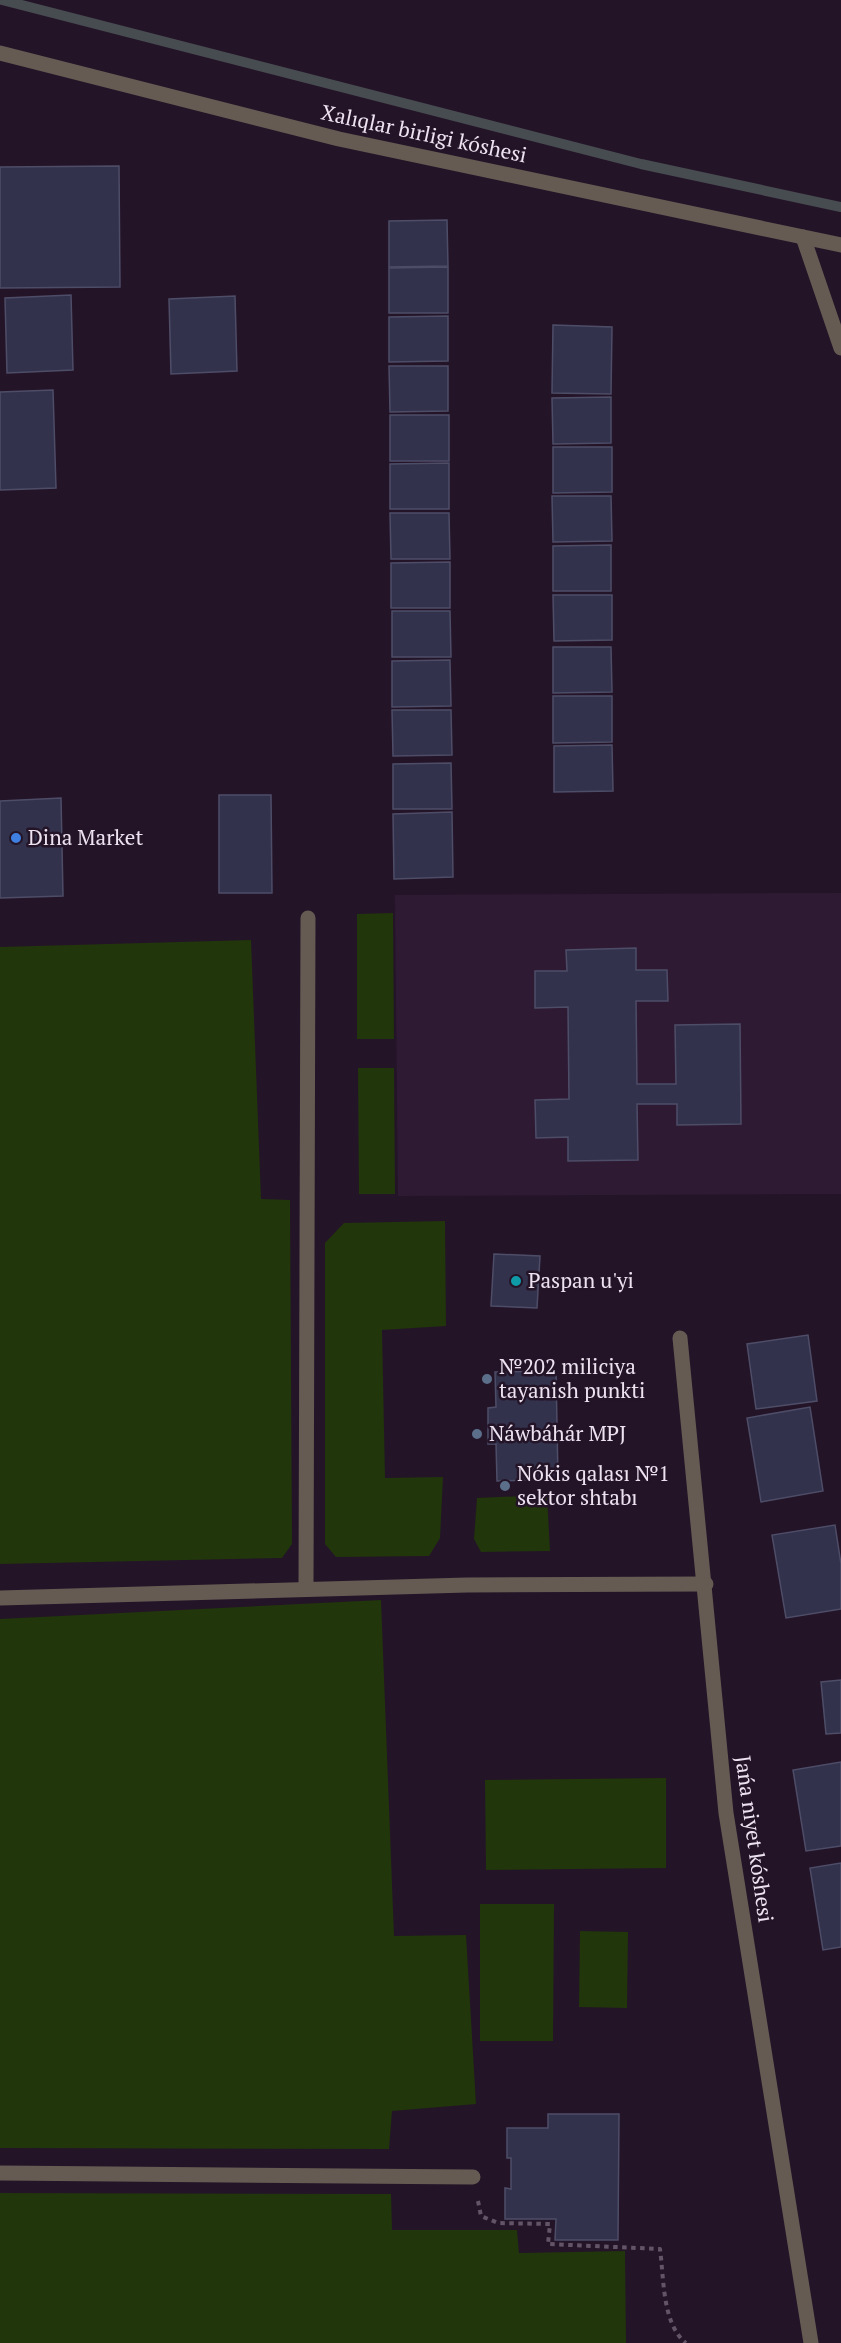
<svg xmlns="http://www.w3.org/2000/svg" width="841" height="2343" viewBox="0 0 841 2343" font-family="'PT Serif',serif">
  <rect width="100%" height="100%" fill="#241428"/>
  <!-- built -->
  <path fill="#2f1a34" d="M841,893V1194L398,1196L395,895Z"/>
  <!-- green -->
  <g fill="#21360b">
    <path d="M393,913L394,1039H357V914Z"/>
    <path d="M251,940L261,1199L290,1200L292,1544L282,1558L0,1564V947Z"/>
    <path d="M358,1068H394L395,1194H359Z"/>
    <path d="M445,1221L446,1326L382,1330L385,1478L443,1477L440,1538L429,1556L336,1557L325,1544V1243L344,1223Z"/>
    <path d="M547,1495L550,1551L481,1552L474,1539L477,1498Z"/>
    <path d="M381,1600L394,1936L466,1935L476,2104L392,2111L389,2149L0,2148V1619Z"/>
    <path d="M666,1778V1868L486,1870L485,1780Z"/>
    <path d="M480,1904H554L553,2041H480Z"/>
    <path d="M580,1931L628,1932L627,2008L579,2007Z"/>
    <path d="M0,2193L391,2194L392,2230H517L519,2253L625,2251L626,2343H0Z"/>
  </g>
  <g fill="none" stroke-linecap="round" stroke-linejoin="round">
    <!-- stream -->
    <path stroke="#474c50" stroke-width="10" d="M2,0L641,164L841,207"/>
  </g>
  <!-- building -->
  <g fill="#33324c" stroke="#4e4d68" stroke-width="1.5">
    <path d="M119,166L120,287L0,288V167Z"/>
    <path d="M447,220L448,266L389,267V221Z"/>
    <path d="M448,267V313H389V268Z"/>
    <path d="M71,295L73,370L7,373L5,298Z"/>
    <path d="M235,296L237,371L171,374L169,299Z"/>
    <path d="M448,316V361L389,362V317Z"/>
    <path d="M553,325L612,327L611,394L552,393Z"/>
    <path d="M389,366H448V411L390,412Z"/>
    <path d="M53,390L56,488L0,490V392Z"/>
    <path d="M611,397V443L553,444L552,398Z"/>
    <rect x="390" y="415" width="59" height="46"/>
    <path d="M553,447H612V492L553,493Z"/>
    <path d="M449,463V509H390V464Z"/>
    <path d="M552,496H611L612,541L553,542Z"/>
    <path d="M390,513H449L450,559H391Z"/>
    <path d="M611,545V591H553V546Z"/>
    <path d="M450,562V608H391V563Z"/>
    <path d="M553,595H612V640L554,641Z"/>
    <path d="M392,611H450L451,657H392Z"/>
    <path d="M553,647H611L612,692L553,693Z"/>
    <path d="M450,660L451,706L392,707V661Z"/>
    <path d="M553,696H612V742L553,743Z"/>
    <path d="M392,710H451L452,755L393,756Z"/>
    <path d="M612,745L613,791L554,792V746Z"/>
    <path d="M451,763L452,809H393V764Z"/>
    <path d="M219,795H271L272,893H219Z"/>
    <path d="M61,798L63,896L0,898V801Z"/>
    <path d="M452,812L453,877L394,879L393,814Z"/>
    <path d="M636,948V970H667L668,1001H636L637,1084H676L675,1025L740,1024L741,1124L677,1125V1104H637L638,1160L568,1161V1137L536,1138L535,1100L569,1099L568,1007L535,1008V971H567L566,950Z"/>
    <path d="M494,1254L540,1256L537,1308L491,1306Z"/>
    <path d="M808,1335L817,1401L756,1409L747,1344Z"/>
    <path d="M556,1371L558,1479L497,1481L496,1444H488V1408L496,1407L495,1372Z"/>
    <path d="M810,1407L823,1491L761,1502L747,1418Z"/>
    <path d="M835,1525L841,1564V1609L786,1618L772,1535Z"/>
    <path d="M841,1680V1733L826,1734L821,1682Z"/>
    <path d="M841,1762V1846L806,1851L793,1770Z"/>
    <path d="M841,1863V1947L823,1950L810,1868Z"/>
    <path d="M548,2114H619L618,2240H555L556,2219H505V2188L511,2189V2158H507V2128H548Z"/>
  </g>
  <g fill="none" stroke-linecap="round" stroke-linejoin="round">
    <!-- path -->
    <path stroke="#635567" stroke-width="4" stroke-dasharray="4.5 4.5" stroke-linecap="butt" d="M478,2201L481,2216L498,2223L550,2224L548,2244L660,2249C664,2278 662,2324 686,2343"/>
    <!-- service -->
    <g stroke="#665b52" stroke-width="15">
      <path d="M306,1589L308,918"/>
      <path d="M0,1598L467,1585L706,1584"/>
      <path d="M0,2173L473,2177"/>
    </g>
    <!-- minor -->
    <g stroke="#665b52" stroke-width="15">
      <path d="M803,237L841,348"/>
      <path d="M680,1338L726,1813L811,2343"/>
    </g>
    <!-- tertiary -->
    <path stroke="#665b52" stroke-width="15" d="M0,53L339,139L841,245"/>
  </g>
  <!-- markers -->
  <circle fill="#3f7fe0" stroke="#241428" stroke-width="2" cx="16" cy="838" r="6"/>
  <circle fill="#0f9aa8" stroke="#241428" stroke-width="2" cx="516" cy="1281" r="6"/>
  <g fill="#5c6f8a" stroke="#241428" stroke-width="2">
    <circle cx="487" cy="1379" r="6"/>
    <circle cx="477" cy="1434" r="6"/>
    <circle cx="505" cy="1486" r="6"/>
  </g>
  <g text-anchor="middle" stroke-width="5" stroke-linejoin="round" paint-order="stroke">
    <!-- street labels -->
    <g font-size="21" fill="#ede2f0" stroke="#241428">
      <text transform="translate(424 134) rotate(12)" y="7">Xalıqlar birligi kóshesi</text>
      <text transform="translate(754 1839) rotate(82)" y="7">Jańa niyet kóshesi</text>
    </g>
    <!-- poi labels -->
    <g font-size="21" fill="#ede2f0" stroke="#241428" text-anchor="start">
      <text x="28" y="845">Dina Market</text>
      <text x="528" y="1288">Paspan u'yi</text>
      <text x="499" y="1374">№202 miliciya<tspan x="499" dy="24">tayanish punkti</tspan></text>
      <text x="489" y="1441">Náwbáhár MPJ</text>
      <text x="517" y="1481">Nókis qalası №1<tspan x="517" dy="24">sektor shtabı</tspan></text>
    </g>
  </g>
</svg>
